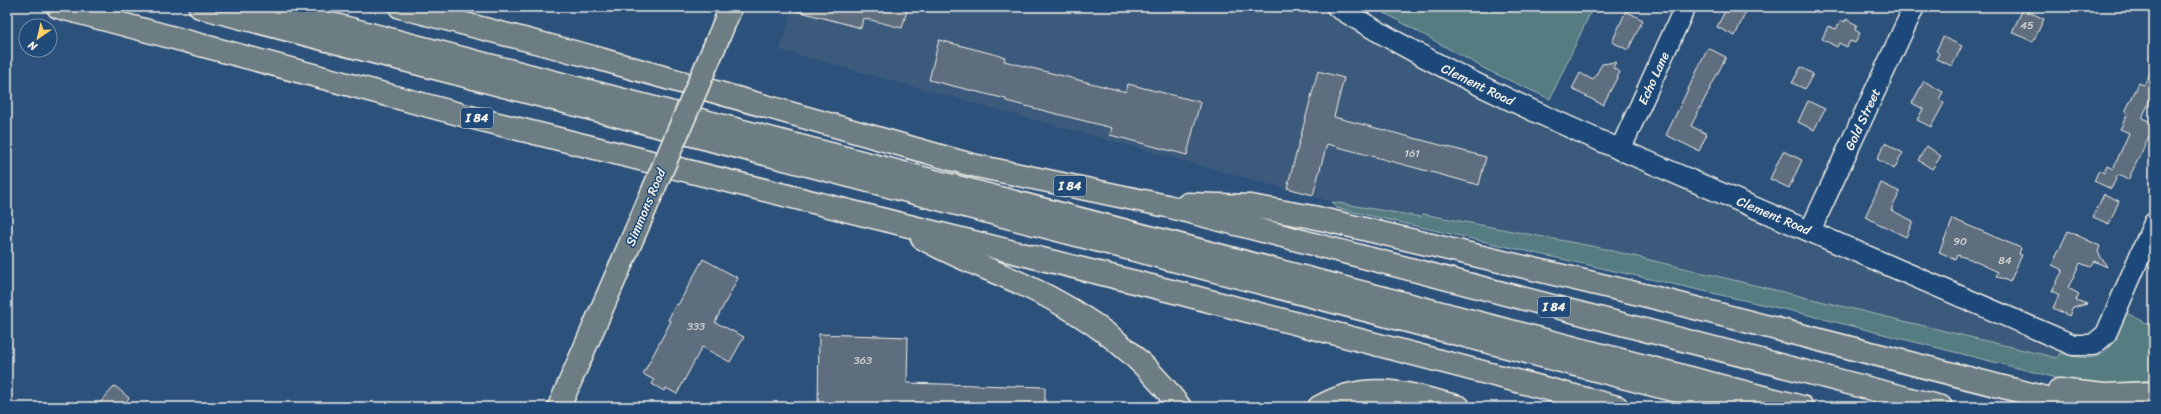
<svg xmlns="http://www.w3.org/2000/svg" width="2161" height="414" viewBox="0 0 2161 414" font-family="Sriracha,sans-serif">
  <rect width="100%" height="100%" fill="#2c517b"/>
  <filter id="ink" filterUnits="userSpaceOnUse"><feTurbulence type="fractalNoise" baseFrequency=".025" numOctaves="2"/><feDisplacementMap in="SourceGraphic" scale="8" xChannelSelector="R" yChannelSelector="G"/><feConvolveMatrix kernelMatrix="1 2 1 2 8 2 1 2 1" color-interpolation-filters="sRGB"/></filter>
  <g filter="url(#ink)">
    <!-- built -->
    <path fill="#3b5a7c" d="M793,7H1314L1432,74L2062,350L2057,358L1596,247L1333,202L780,50Z"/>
    <!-- green -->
    <g fill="#547b81" stroke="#a4b6b4">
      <path d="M1374,7H1593L1550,99L1487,70Z"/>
      <path d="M1332,202L1421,217L1423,214L1596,247L2057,358L2060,353C2108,366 2107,352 2127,313L2154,327V380L2094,385L2073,382L1796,312L1336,208Z"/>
      <path d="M2154,401V407H2130V402Z"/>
    </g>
    <!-- building -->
    <g fill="#5f6e7f" stroke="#f4f1e8">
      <path d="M798,7H908L902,28L863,18L861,28L797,11Z"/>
      <path d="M1727,7H1748L1735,36L1717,27Z"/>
      <path d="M2023,9L2044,19L2033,42L2012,32Z"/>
      <path d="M1626,11L1643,20L1628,50L1612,42Z"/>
      <path d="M1846,19L1857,25L1855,30L1860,33L1855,43L1850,41L1847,47L1839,43L1837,47L1822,39L1828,26L1836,29L1841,20L1845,22Z"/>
      <path d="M1943,37L1962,46L1952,66L1936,59L1939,53L1936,51Z"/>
      <path d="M939,40L1005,57L1004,61L1126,92L1128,84L1200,102L1187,155L1110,135L1112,128L1006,101V99L929,80Z"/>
      <path d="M1708,48L1726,57L1691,126L1707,134L1699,151L1666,135Z"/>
      <path d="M1616,62L1613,68L1620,72L1603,105L1572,89L1580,73L1593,80L1602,64Z"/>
      <path d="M2154,66V91L2142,118L2153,123L2150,129L2152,131L2128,180L2118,175L2111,189L2094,181L2099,170L2104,173L2107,166L2113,169L2129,133L2120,129L2128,113L2125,112L2139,83L2144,85Z"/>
      <path d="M1801,67L1813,74L1805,89L1792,83Z"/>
      <path d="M1318,71L1344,78L1334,117L1486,157L1479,185L1327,144L1313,195L1287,188Z"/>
      <path d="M1924,81L1943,92L1939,99L1944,103L1931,127L1917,120L1923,109L1912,103Z"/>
      <path d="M1808,101L1825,109L1814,130L1798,122Z"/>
      <path d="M1885,143L1903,153L1894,169L1877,159Z"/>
      <path d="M1927,146L1941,156L1932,169L1918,160Z"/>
      <path d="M1783,151L1802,160L1789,188L1770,179Z"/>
      <path d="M1881,183L1900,192L1891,210L1913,221L1906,237L1865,217Z"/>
      <path d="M2104,194L2119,201L2109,224L2093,217Z"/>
      <path d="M1953,219L2021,248L2019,254L2022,255L2010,282L1996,276L1998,272L1970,259L1957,255L1955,259L1939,252Z"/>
      <path d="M2068,231L2100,246L2098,252L2107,267L2094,261L2090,267L2080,263L2068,288L2079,294L2076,300L2087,304L2073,308L2069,316L2053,308L2059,295L2052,291L2063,270L2052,265Z"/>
      <path d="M703,259L738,278L715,322L744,337L730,362L702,347L677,394L666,388L664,391L652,384L654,380L643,374L671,321L668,320L676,304L678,305Z"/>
      <path d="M819,334L908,337L907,383L1045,387V407H818Z"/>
      <path d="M115,386L129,398L121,407H96Z"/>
    </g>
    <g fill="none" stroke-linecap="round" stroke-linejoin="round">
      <!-- minor casing -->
      <g stroke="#f4f1e8" stroke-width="23">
        <g id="minor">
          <path d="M1337,7C1453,79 1581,133 1707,187C1829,239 1951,292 2073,345H2093L2106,334L2154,223"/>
          <path d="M1620,150L1685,7"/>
          <path d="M1810,231L1914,7"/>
        </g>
      </g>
      <!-- major casing -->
      <g stroke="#f4f1e8" stroke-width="25">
        <g id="major">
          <path d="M719,36L731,7"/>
          <path d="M559,407L640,221"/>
        </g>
      </g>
      <!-- highway casing -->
      <g stroke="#f4f1e8" stroke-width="25">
        <g id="highway">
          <path d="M58,7L474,118L1171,291L1617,407"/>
          <path d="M200,7L1738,407"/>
          <path d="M266,7L1802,407"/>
          <path d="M400,7L593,57L972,165L1167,206L1941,407"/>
          <path d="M1188,204L1251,206L1313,217L1656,298L2081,407"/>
          <path d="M922,238C955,257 990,269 1024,285C1086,313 1139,352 1180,407"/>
          <path d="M2059,390L2104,395L2154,393"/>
          <path d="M1319,407C1368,379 1409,394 1459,407"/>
        </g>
      </g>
      <!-- minor -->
      <use href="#minor" stroke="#1f4a7a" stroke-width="20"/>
      <!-- major -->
      <use href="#major" stroke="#6d7d84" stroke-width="22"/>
      <!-- highway -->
      <use href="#highway" stroke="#6d7d84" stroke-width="22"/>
      <!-- major-bridge casing -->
      <g stroke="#f4f1e8" stroke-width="25" stroke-linecap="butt">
        <path id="major-bridge" d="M640,221L719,36"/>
      </g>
      <!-- major-bridge -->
      <use href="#major-bridge" stroke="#6d7d84" stroke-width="22"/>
    </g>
  </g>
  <g text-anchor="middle" stroke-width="3" stroke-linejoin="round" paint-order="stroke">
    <!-- number labels -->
    <g font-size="11" fill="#cfd0ce">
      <text x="2027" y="29">45</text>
      <text x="1412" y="157">161</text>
      <text x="1960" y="245">90</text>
      <text x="2005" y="264">84</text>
      <text x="696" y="330">333</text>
      <text x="863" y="364">363</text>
    </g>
    <!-- shield labels -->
    <g fill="#1f4a7a" stroke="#b4bfc7" stroke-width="1">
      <rect x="461" y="108" width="32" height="20" rx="3"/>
      <rect x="1054" y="176" width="32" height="20" rx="3"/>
      <rect x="1538" y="297" width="32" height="20" rx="3"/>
    </g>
    <g font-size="12" font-weight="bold" fill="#f4f1e8">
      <text x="477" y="122">I 84</text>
      <text x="1070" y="190">I 84</text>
      <text x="1554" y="311">I 84</text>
    </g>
    <!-- street labels -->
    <g font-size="13" fill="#f4f1e8" stroke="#1f4a7a">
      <text transform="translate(1653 78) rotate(-65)" y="5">Echo Lane</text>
      <text transform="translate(1478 84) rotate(26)" y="5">Clement Road</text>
      <text transform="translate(1862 119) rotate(-65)" y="5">Gold Street</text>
      <text transform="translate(645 207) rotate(-67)" y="5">Simmons Road</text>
      <text transform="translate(1774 215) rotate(23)" y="5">Clement Road</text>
    </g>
  </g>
  <!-- margin -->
  <rect width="2161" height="414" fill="none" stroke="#1f4a7a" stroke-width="24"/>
  <rect x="12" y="12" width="2137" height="390" fill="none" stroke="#f4f1e8" stroke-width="1.5" filter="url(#ink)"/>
  <!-- north arrow -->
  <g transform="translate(38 38) rotate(214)"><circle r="19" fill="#1f4a7a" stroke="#748da6"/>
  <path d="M0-3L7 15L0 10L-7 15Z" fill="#ffd166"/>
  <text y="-6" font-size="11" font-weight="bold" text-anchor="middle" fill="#f4f1e8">N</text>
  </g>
</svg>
